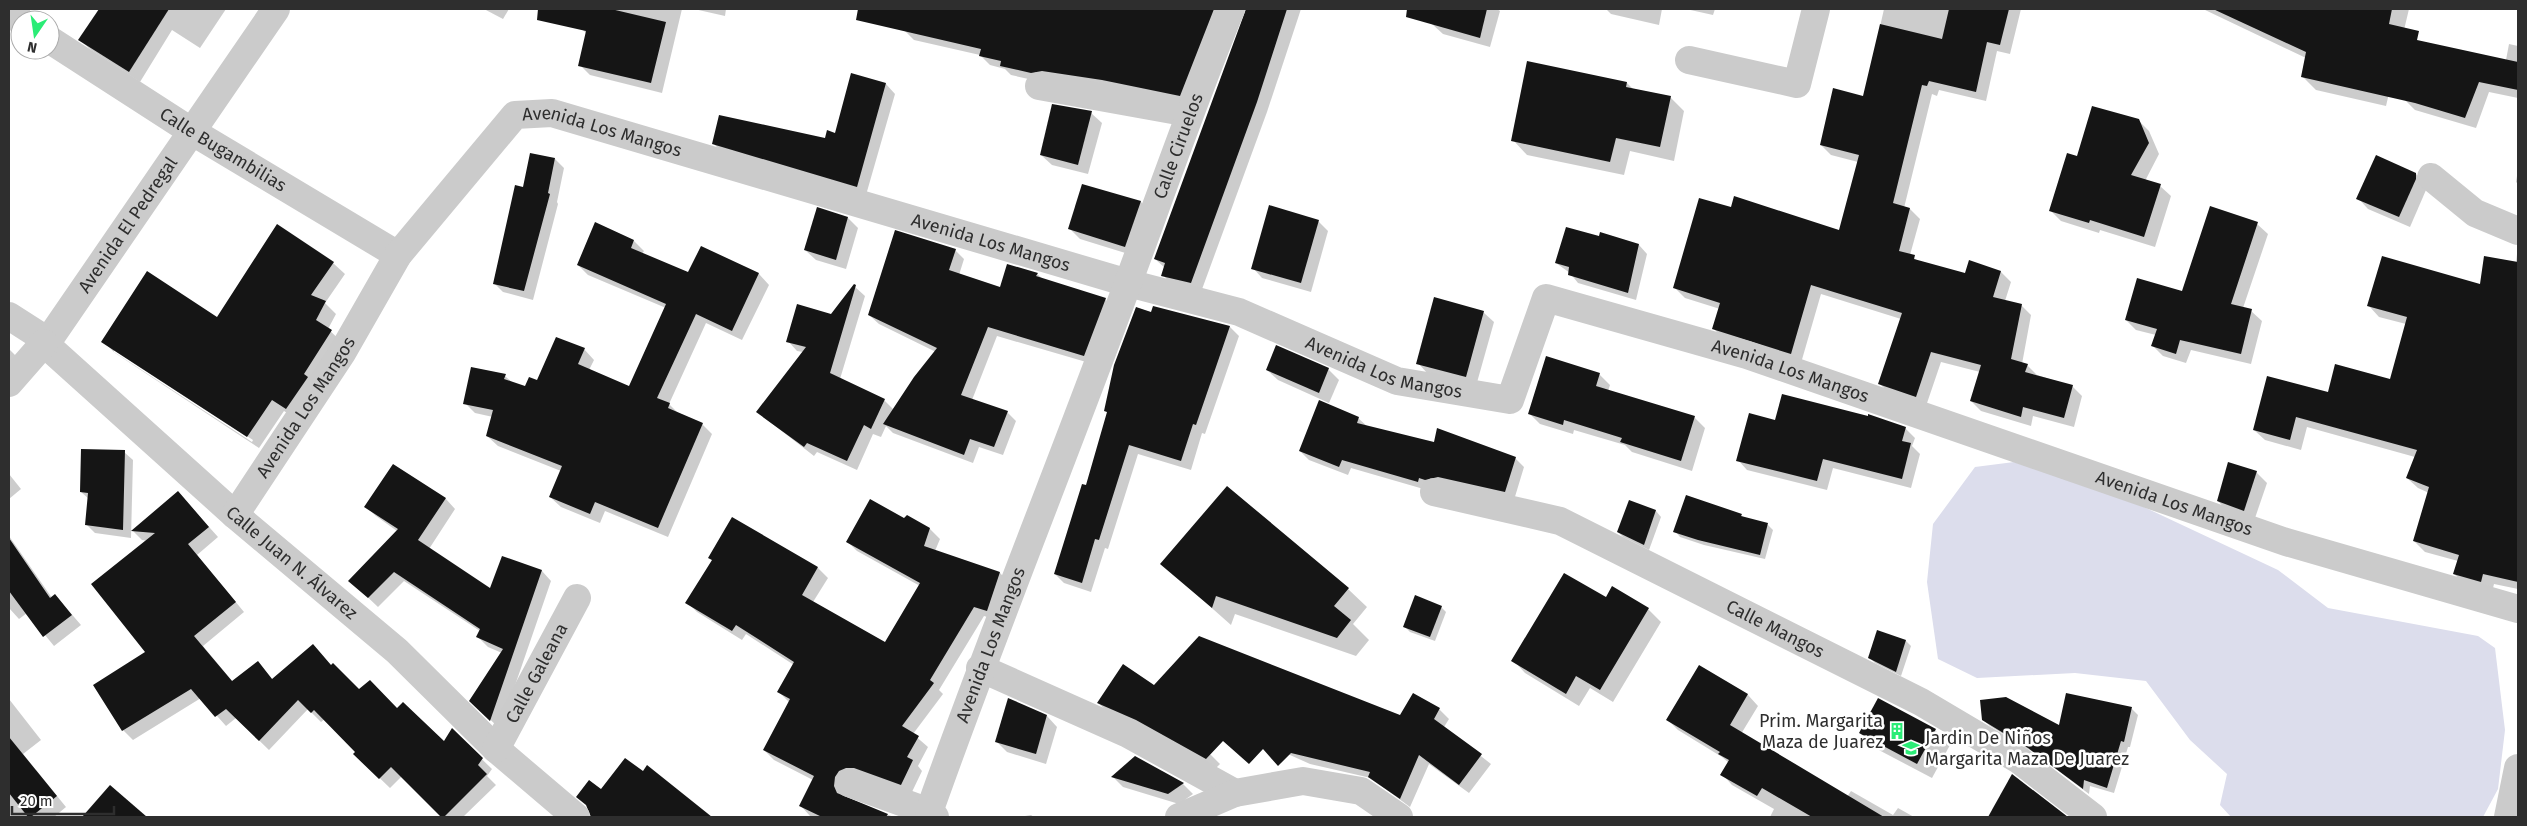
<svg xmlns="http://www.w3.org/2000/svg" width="2527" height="826" viewBox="0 0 2527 826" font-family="'Fira Sans',sans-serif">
  <rect width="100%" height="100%" fill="#fff"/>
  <!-- green -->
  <path fill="#dcddec" d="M2014,462L2114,493L2278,570L2328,608L2478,636L2495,648L2505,730L2498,789L2483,817H2231L2220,805L2227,774L2190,740L2146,681L2075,673L1977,678L1938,659L1927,582L1933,524L1975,467Z"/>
  <!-- shadow -->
  <g fill="#0003" fill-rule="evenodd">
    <path d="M100,9H226L200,48L172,30L140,82L91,50L80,40Z"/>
    <path d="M484,9H509L503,19Z"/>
    <path d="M588,9H682L662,93L590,75L580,65L587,34L583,30Z"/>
    <path d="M694,9H726L725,16Z"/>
    <path d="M909,9H974L990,12L991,9H1229L1190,104L1042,82L1011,75L1005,69L990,65L980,55L914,40L904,30Z"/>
    <path d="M1247,9H1301L1267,112L1201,292L1172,285L1163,275L1165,268L1155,259Z"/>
    <path d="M1436,9H1497L1500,11L1490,47L1443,34L1432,24Z"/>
    <path d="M1606,9H1662L1659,25L1611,14Z"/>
    <path d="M1686,9H1715L1713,15Z"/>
    <path d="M1884,9H2021L2010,54L1997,51L1986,101L1939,90L1937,96L1932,94L1904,208L1910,209L1920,219L1910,255L1919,262L1966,275L2001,272L2011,282L2005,301L2021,305L2031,315L2022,364L2027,365L2037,375L2072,386L2082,396L2074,427L2033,416L2031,426L1981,411L1971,401L1980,372L1941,362L1926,406L1890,394L1880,384L1901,319L1821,294L1801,363L1724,339L1714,329L1720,309L1685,298L1675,288L1732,209L1840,231L1858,162L1831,155L1821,145L1864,97Z"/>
    <path d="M2203,9H2409L2386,106L2316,90L2302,76L2306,58Z"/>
    <path d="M2509,44L2518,46V98L2489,92L2476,128L2415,110L2405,100L2506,60Z"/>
    <path d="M852,75L886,84L895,94L866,195L723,153L714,144L826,140L836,134Z"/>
    <path d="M1627,83L1633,89L1670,97L1684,111L1674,161L1630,151L1624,175L1527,155L1513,140Z"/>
    <path d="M1091,113L1102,123L1088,174L1052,165L1041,155Z"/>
    <path d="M2138,120L2149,131L2159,154L2145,181L2160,186L2171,196L2155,247L2100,230L2099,233L2061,221L2051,211Z"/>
    <path d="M555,159L564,168L557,202L558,204L533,300L503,292L494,283L524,189Z"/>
    <path d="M2518,170V184L2516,182Z"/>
    <path d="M2416,174L2426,184V190L2410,227L2368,209L2358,198Z"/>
    <path d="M1083,185L1141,202L1151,213L1135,256L1080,239L1070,229Z"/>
    <path d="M848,218L858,228L846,269L816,260L805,250Z"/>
    <path d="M1318,221L1328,231L1311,292L1262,278L1253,268Z"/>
    <path d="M2257,224L2268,234L2243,308L2251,311L2262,321L2251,364L2191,350L2186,363L2163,356L2153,346L2156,335L2136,330L2126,320L2183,292Z"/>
    <path d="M1601,234L1639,245L1647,254L1636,300L1578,283L1570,273L1556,263L1600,238Z"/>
    <path d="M634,241L644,251L642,254L689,273L701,247L759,274L769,285L742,340L706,323L669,404L680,415L702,424L712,434L668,537L605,511L600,523L561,507L550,497L561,471L498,446L487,436L493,417L475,413L465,403L505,376L513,383L526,388L584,349L594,360L589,370L629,387L666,308L588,275L578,265Z"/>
    <path d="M955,250L964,259L959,275L1001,289L1037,274L1043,279L1105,299L1114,308L1093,364L997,336L972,400L1007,412L1016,421L1003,455L979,447L973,463L893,433L886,426L881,437L873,434L857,470L817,452L814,456L757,412L803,352L797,351L788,341L832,315L854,286L865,296L840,379L884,400L894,410L936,352L879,324L869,315Z"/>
    <path d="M2517,254L2518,589L2494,584L2492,592L2465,584L2454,574L2458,561L2425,552L2414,541L2429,493L2418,488L2407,478L2415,457L2307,427L2301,450L2265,440L2254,430L2328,394L2391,380L2406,324L2379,317L2369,306L2481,285L2516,263Z"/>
    <path d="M333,263L345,274L325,303L336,314L328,329L343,343L298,420L284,411L259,448L115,353L103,341L218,319ZM114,349L253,440L252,442L114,352Z"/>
    <path d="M1154,307L1230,327L1239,336L1205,434L1202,433L1191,470L1138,454L1108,549L1105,548L1091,592L1064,583L1055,574L1086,487L1108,413L1106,411Z"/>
    <path d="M1483,312L1494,322L1476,386L1428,374L1418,363Z"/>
    <path d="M9,349L16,356L9,365Z"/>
    <path d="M1328,369L1339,380L1329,403L1278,380L1267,370Z"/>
    <path d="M1599,374L1610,385L1608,391L1694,417L1705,428L1692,471L1632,452L1625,445L1574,430L1573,434L1540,424L1530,414Z"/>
    <path d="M1358,418L1368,427L1434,444L1515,458L1524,467L1514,500L1427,490L1351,468L1348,475L1309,460L1300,451Z"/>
    <path d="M1776,421L1905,428L1915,438L1912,446L1920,454L1911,488L1833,468L1827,490L1747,470L1738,460Z"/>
    <path d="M124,452L133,460L131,538L95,533L86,524L89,499L81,492Z"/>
    <path d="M394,465L446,499L455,509L429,549L491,590L503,558L542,571L551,581L500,729L471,701L502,653L488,647L478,637L480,631L404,581L378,607L360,590L397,531L376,516L366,507Z"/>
    <path d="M2256,472L2267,483L2254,521L2228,512L2218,501Z"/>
    <path d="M9,474L21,489L9,499Z"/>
    <path d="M178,492L218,537L197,555L244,612L203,646L233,682L258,662L273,680L332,666L360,691L397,710L444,743L452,730L492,769L487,776L496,785L463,817H443L402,776L390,788L365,764L357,752L325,719L321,722L308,709L269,750L236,718L226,726L201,698L133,740L123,730L95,685L147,653L148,541L142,540L133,531Z"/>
    <path d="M1629,502L1656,511L1661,517L1649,550L1623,537L1618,532Z"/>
    <path d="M1741,515L1745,519L1768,525L1773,530L1765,559L1704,545L1680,537L1675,531Z"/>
    <path d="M732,519L818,568L828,578L813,602L886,643L920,586L857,551L847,541L905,520L930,529L940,539L935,551L1000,573L1010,583L997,620L984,616L939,690L943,694L913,734L928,747L918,766L922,771L911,794L844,788V799L894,817L810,816L801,806L813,780L774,760L764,750L789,702L779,692L794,665L746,634L742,640L697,612L687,602L713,561L710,558Z"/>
    <path d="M9,536L52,598L55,595L81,625L54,646L27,613L19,619L9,608Z"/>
    <path d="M1162,564L1348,589L1367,607L1353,624L1369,640L1356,656L1235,614L1231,625Z"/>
    <path d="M1441,607L1446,612L1435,641L1410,632L1405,627Z"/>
    <path d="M1648,609L1661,622L1613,702L1590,688L1579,706L1525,673L1513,660Z"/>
    <path d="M1878,632L1906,641L1911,646L1901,676L1875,663L1870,658Z"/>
    <path d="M1700,667L1748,695L1758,706L1741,734L1847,797L1851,791L1893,815L1898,808L1914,817H1770L1774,809L1732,785L1722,774L1729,763L1722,757L1678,730L1668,720Z"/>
    <path d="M1154,686L1401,717L1413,695L1439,709L1449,719L1444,727L1491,764L1469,793L1429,764L1410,807L1371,778L1310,764L1205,717L1191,743L1211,755L1220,764L1216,768L1108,712L1098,703Z"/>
    <path d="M9,699L41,740L23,754L66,807L54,817H9Z"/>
    <path d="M2132,709L2138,715L2130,747H2128L2114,793L2090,786L2089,794L2036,754L1990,726L1983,720L2060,727Z"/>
    <path d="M1047,716L1057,727L1046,764L1007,752L997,742Z"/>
    <path d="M1935,730L1950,745L1932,778L1875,748L1860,733Z"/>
    <path d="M1135,757L1183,784L1193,794L1179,804L1123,787L1113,777Z"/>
    <path d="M2012,776L2062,817H1989Z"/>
    <path d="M601,791L701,810L708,817H592V811Z"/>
    <path d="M1031,815L1034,817H1019Z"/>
  </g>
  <!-- building -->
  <g fill="#151515">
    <path d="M99,9H169L129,72L78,40Z"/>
    <path d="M538,9H611L666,22L651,83L578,66L586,31L537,20Z"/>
    <path d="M858,9H1214L1180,96L1102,80L1042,71L1031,73L1000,66L1001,61L979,56L981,49L856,20Z"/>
    <path d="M1246,9H1287L1257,102L1191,283L1161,276L1165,263L1154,259Z"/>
    <path d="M1407,9H1487L1480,38L1406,17Z"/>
    <path d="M1949,9H2009L2000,45L1987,42L1976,92L1929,81L1927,86L1922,85L1893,203L1910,208L1899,251L1915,255L1914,259L1965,273L1969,260L2001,271L1993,297L2022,304L2011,359L2028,364L2025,372L2073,385L2064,418L2023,407L2021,417L1970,401L1981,365L1931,352L1916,397L1878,384L1902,313L1811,285L1791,354L1712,329L1720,303L1673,288L1699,198L1731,207L1734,196L1839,230L1859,155L1820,145L1833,88L1863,96L1880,24L1942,39Z"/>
    <path d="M2213,9H2392L2389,24L2419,31L2417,40L2518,62V90L2479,82L2465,118L2415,103L2301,77L2306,52Z"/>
    <path d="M1527,61L1627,82L1626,87L1671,96L1660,147L1616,138L1610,162L1511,141Z"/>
    <path d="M851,73L886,83L857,187L712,144L719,115L825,138L827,130L835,133Z"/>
    <path d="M1052,104L1092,111L1078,165L1040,155Z"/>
    <path d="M2092,106L2139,119L2149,143L2131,175L2161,184L2144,237L2090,220L2089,223L2049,211L2067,153L2077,156Z"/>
    <path d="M530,153L555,158L548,193L550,194L524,291L493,284L515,185L523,187Z"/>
    <path d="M2376,155L2416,173V179L2399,217L2356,199Z"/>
    <path d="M1082,184L1141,201L1125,247L1068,229Z"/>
    <path d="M1269,205L1319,220L1301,283L1251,269Z"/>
    <path d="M2210,206L2258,222L2231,304L2252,309L2241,354L2180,340L2176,354L2151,346L2157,329L2125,320L2137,278L2182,291Z"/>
    <path d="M817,207L848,217L836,260L804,250Z"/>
    <path d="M595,222L634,240L631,248L688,272L701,246L759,273L732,331L696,314L657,398L670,403L668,408L703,423L658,528L595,502L590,514L549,497L562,466L486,436L493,410L463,404L471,367L506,374L504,379L525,386L529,377L537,380L556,337L585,348L578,364L629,386L666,304L577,265Z"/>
    <path d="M277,224L334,262L311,295L326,301L316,320L332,330L304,374L308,377L286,409L272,400L247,437L101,342L147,271L217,317Z"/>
    <path d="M1566,227L1599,236L1600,232L1639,244L1628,293L1568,275L1569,267L1555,263Z"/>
    <path d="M895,230L956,249L949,270L1000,287L1007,264L1038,273L1036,276L1106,298L1084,356L988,327L961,395L1008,411L994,447L970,439L964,455L883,424L914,377L937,348L868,315Z"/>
    <path d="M2382,256L2480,284L2484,256L2518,262V582L2483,574L2481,582L2453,574L2459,555L2413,541L2429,487L2406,478L2417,450L2296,417L2290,440L2253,430L2267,376L2328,392L2335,364L2390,379L2407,317L2367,306Z"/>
    <path d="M854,284L856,285L830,373L885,399L871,429L864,425L847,461L807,443L804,447L756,412L806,347L786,342L797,304L831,314Z"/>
    <path d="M1434,297L1484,311L1466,377L1416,364Z"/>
    <path d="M1153,306L1230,326L1196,425L1193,424L1181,461L1129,445L1099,540L1095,539L1082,583L1054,574L1082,484L1086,485L1107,412L1104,411L1114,365L1136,307L1151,312Z"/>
    <path d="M1276,345L1329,368L1319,393L1266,370Z"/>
    <path d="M1546,356L1600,373L1596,386L1695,416L1681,461L1620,442L1622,438L1564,420L1563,425L1528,414Z"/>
    <path d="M1782,394L1868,416V414L1906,427L1902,441L1911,443L1902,479L1823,459L1817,481L1736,461L1749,413L1775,420Z"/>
    <path d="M1319,400L1359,417L1357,423L1434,442L1437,428L1516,457L1505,492L1438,477L1425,480L1419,478L1418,482L1342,460L1339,467L1299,451Z"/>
    <path d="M81,449L125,450L123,530L85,525L88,493L80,492Z"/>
    <path d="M2228,462L2257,471L2244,511L2217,501Z"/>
    <path d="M393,464L446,498L418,540L490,588L502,556L542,570L490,721L469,701L503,649L476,637L480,629L394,572L368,598L348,581L398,529L364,507Z"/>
    <path d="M1227,486L1349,588L1334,606L1351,620L1337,638L1216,596L1212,608L1160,564Z"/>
    <path d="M178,491L209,527L188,544L236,602L194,636L232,681L258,661L272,679L313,644L331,665L333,663L359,689L370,680L397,708L403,702L444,741L452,728L483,758L478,765L487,774L444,817H441L391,767L379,779L353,754L355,752L314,710L311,713L298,700L259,741L226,709L215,717L191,689L122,731L93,685L145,652L91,584L155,533L131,531Z"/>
    <path d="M1686,495L1742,514L1741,516L1768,523L1760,555L1698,540L1673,532Z"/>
    <path d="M870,499L904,518L907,515L930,528L924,546L1000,572L987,611L974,607L930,680L934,683L902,726L919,736L907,757L913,760L901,785L854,768H846L839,771L835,777L834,786L837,793L888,814L886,817H822L799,806L814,776L763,750L790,699L777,692L794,662L736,625L732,631L685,603L712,560L708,558L732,517L818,567L802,595L885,642L920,583L846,542Z"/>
    <path d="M1629,500L1656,510L1644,545L1617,532Z"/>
    <path d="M9,538L50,598L55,594L72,615L43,637L9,591Z"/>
    <path d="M1564,573L1606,597L1612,586L1649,608L1600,690L1576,676L1566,694L1511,661Z"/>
    <path d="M1415,595L1442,606L1430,637L1403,627Z"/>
    <path d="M1877,630L1906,640L1896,672L1868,658Z"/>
    <path d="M1199,636L1400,715L1413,693L1440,708L1434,719L1482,754L1459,785L1419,755L1400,799L1368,777L1370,772L1291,753L1278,766L1263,749L1249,764L1223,741L1206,759L1136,720L1097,703L1123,664L1154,685Z"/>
    <path d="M1699,665L1748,694L1730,725L1884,817H1812L1762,788L1757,796L1720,775L1729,760L1718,754L1720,752L1666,720Z"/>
    <path d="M2066,693L2132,707L2124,742L2121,741L2107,788L2084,780L2083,789L2028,748L1982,720L1980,700L2006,697L2059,725Z"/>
    <path d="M1008,698L1047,715L1036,754L995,742Z"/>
    <path d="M1878,698L1936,729L1917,764L1859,733Z"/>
    <path d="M9,737L57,796L31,817H28L9,793Z"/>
    <path d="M1135,756L1184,783L1168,794L1111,777Z"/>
    <path d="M625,758L643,771L647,765L712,817H591L586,805L576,797L589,780L601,789Z"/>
    <path d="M2012,774L2068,817H1988Z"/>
    <path d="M110,785L147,817H82Z"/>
  </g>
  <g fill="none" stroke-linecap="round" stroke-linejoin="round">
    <!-- minor -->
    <g stroke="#cbcbcb" stroke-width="28">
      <path d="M9,13L20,20"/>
      <path id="s1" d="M50,40L191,131L398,255"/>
      <path d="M1689,60L1797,84L1816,9"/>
      <path d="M1039,86L1189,113"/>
      <path d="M2431,177L2475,213L2518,231"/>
      <path id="s2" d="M9,316L48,341L44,343L235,515L397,651L496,749L576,817"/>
      <path id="s3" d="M48,341L276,9"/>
      <path d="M9,383L44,343"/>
      <path id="s4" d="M1434,492L1560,521L1921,702L2019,760L2093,817"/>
      <path id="s5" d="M235,515L342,353L398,255L515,115L552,113L1128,283L1239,312L1397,381L1510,400L1546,298L1747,355L2286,542L2518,609"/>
      <path d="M980,668L1128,734L1235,793"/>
      <path id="s6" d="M496,749L577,598"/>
      <path d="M849,783L929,812L935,817"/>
      <path id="s7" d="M929,812C992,634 1063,460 1128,283C1162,191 1194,99 1231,9"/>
      <path d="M1179,817L1235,793L1303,781L1361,791L1399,817"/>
      <path d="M2508,817L2518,768"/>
    </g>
  </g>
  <!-- icons -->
  <defs>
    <g id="building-bare" transform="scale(1.35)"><path d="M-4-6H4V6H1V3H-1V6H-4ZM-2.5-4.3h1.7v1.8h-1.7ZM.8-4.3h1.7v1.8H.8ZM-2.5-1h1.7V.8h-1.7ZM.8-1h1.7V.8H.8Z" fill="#2aec76" stroke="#fff" stroke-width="2.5" paint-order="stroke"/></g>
    <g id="school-bare" transform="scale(1.35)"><path d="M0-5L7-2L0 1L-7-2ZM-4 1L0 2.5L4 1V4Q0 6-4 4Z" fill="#2aec76" stroke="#fff" stroke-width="2.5" paint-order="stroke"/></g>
  </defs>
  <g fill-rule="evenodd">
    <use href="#building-bare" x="1897" y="731"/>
    <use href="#school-bare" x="1911" y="748"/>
  </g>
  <g text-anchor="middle" stroke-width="5" stroke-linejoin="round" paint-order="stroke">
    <!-- street labels -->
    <g font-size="18" fill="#2e2e2e" stroke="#fff">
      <text dy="6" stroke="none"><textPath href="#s5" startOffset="579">Avenida Los Mangos</textPath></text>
      <text dy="6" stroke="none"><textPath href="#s7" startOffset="711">Calle Ciruelos</textPath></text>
      <text dy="6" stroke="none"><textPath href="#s1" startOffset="205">Calle Bugambilias</textPath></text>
      <text dy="6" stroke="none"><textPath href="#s3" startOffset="141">Avenida El Pedregal</textPath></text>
      <text dy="6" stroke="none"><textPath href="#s5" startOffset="984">Avenida Los Mangos</textPath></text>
      <text dy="6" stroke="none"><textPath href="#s5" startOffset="1398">Avenida Los Mangos</textPath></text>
      <text dy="6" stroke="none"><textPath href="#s5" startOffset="1892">Avenida Los Mangos</textPath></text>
      <text dy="6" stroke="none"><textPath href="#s5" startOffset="129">Avenida Los Mangos</textPath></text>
      <text dy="6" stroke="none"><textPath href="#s5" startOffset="2298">Avenida Los Mangos</textPath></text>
      <text dy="6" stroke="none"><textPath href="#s2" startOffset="382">Calle Juan N. Álvarez</textPath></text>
      <text dy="6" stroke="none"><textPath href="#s4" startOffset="370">Calle Mangos</textPath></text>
      <text dy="6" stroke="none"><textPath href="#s7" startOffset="178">Avenida Los Mangos</textPath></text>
      <text dy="6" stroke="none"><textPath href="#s6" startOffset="86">Calle Galeana</textPath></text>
    </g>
    <!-- poi labels -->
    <g font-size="18" fill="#2e2e2e" stroke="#fff" text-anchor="end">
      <text x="1883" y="727">Prim. Margarita<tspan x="1883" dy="21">Maza de Juarez</tspan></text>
      <text x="1925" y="744" text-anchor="start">Jardin De Niños<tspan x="1925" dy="21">Margarita Maza De Juarez</tspan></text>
    </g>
  </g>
  <!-- border -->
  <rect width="2527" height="826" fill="none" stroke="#2e2e2e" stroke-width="20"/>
  <!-- north arrow -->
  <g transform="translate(35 35) rotate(193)"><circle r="24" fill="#ffffff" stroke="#ababab"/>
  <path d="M0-4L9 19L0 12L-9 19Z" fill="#2aec76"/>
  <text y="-8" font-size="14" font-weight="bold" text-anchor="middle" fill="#2e2e2e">N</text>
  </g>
  <!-- scale -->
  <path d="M12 806v8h102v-8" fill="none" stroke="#2e2e2e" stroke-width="2.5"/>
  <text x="20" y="806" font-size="15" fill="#2e2e2e" stroke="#ffffff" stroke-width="4" paint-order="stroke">20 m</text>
</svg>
